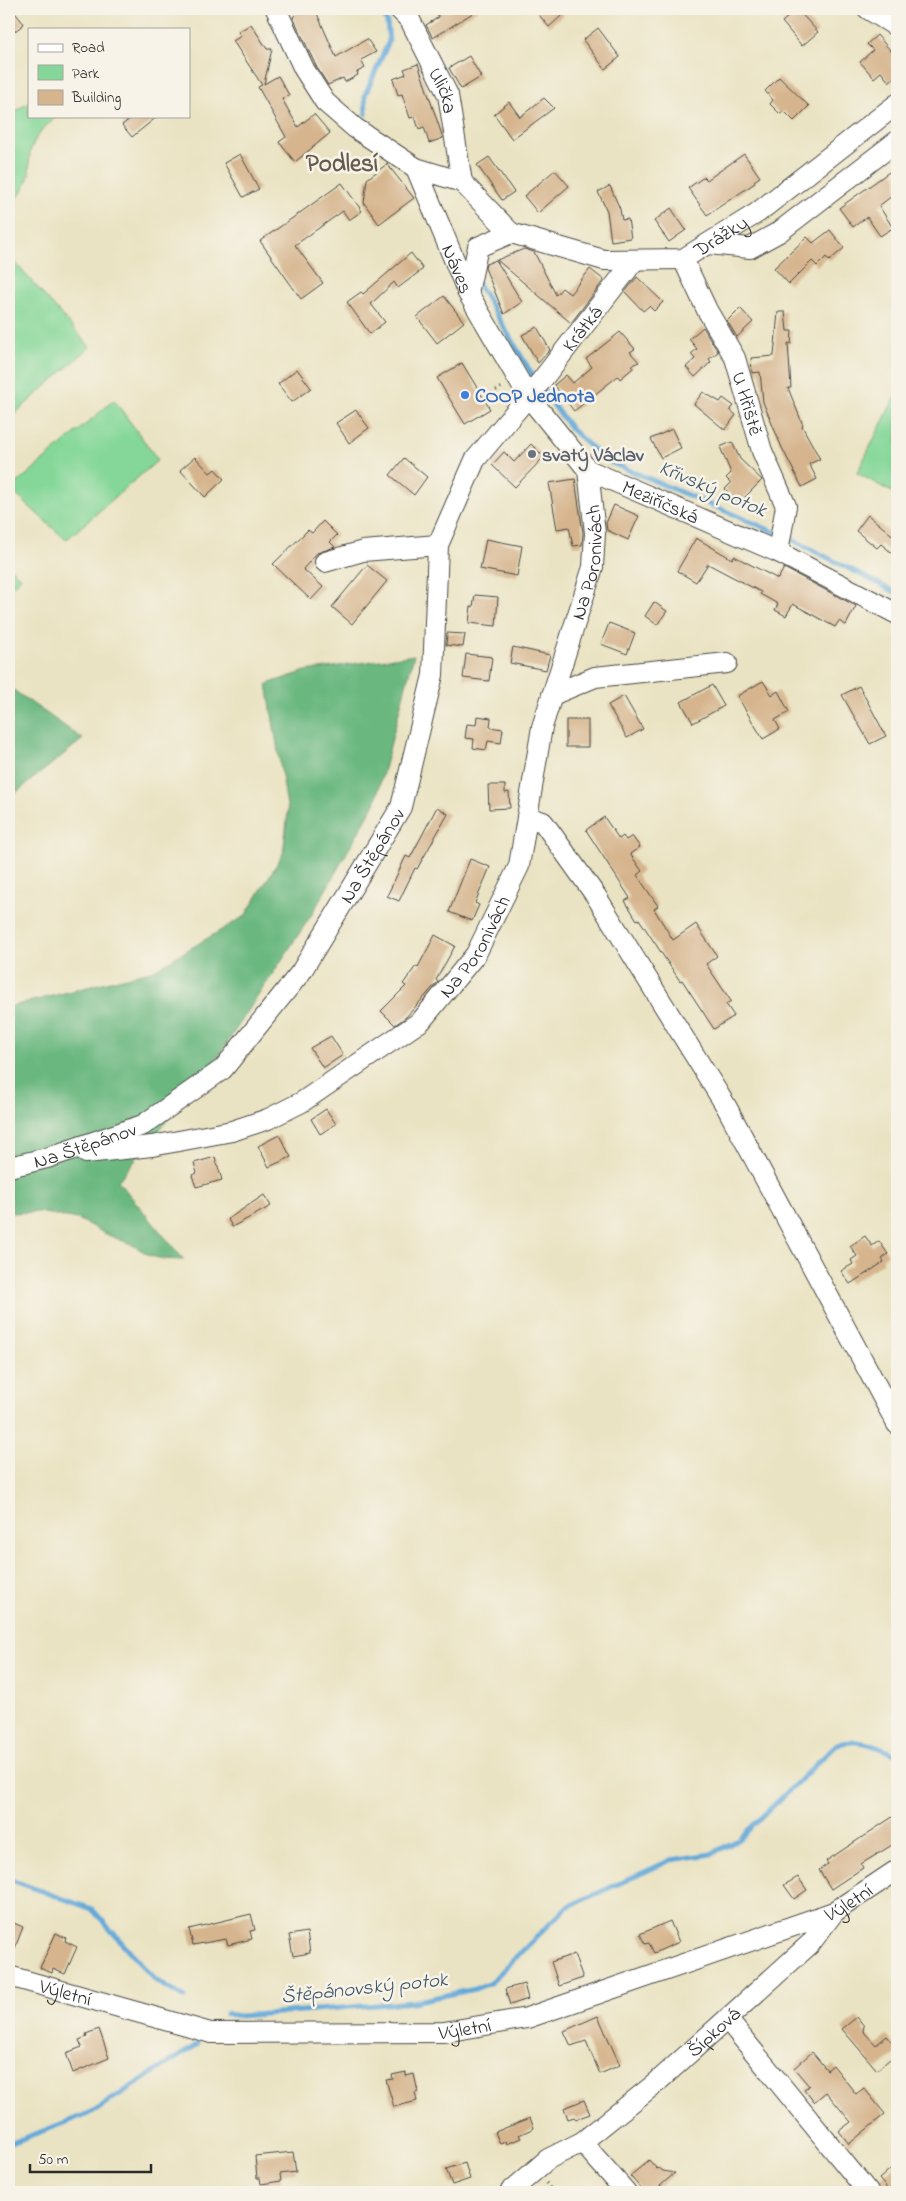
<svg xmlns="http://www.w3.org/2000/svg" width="906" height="2201" viewBox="0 0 906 2201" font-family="'Indie Flower',sans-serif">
  <rect width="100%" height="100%" fill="#f7f3e8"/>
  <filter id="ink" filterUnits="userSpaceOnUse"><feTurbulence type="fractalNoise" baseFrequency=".02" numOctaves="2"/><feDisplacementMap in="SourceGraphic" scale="10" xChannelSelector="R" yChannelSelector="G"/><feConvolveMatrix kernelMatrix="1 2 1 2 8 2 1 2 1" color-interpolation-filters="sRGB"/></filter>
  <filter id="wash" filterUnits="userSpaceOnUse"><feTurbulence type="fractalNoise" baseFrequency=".0096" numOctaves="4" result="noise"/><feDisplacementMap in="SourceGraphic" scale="20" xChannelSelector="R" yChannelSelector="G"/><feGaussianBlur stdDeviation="1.12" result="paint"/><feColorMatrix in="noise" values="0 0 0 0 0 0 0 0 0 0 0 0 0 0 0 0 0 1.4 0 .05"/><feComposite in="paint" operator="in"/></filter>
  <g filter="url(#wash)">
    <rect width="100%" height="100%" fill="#eae3c3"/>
    <!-- green -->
    <g fill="#84d798" stroke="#588162">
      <path d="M29,102V116H57C47,125 36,134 32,147C28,156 30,165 29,174C27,187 17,199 9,208V116Z"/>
      <path d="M9,256L90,347L9,419Z"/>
      <path d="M897,393V495L857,473Z"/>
      <path d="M114,400L158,460L66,540L10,489Z"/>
      <path d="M9,567L21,578L9,590Z"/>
    </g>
    <!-- forest -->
    <g fill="#6bb880" stroke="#4b7256">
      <path d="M414,655L375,803L312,914L213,1064L118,1181L184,1260L163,1259L151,1256L131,1244L108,1235L78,1219L38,1212L9,1213V1007L154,970L245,916L283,854L288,812L267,684L306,671Z"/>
      <path d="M9,687L83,739L9,798Z"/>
    </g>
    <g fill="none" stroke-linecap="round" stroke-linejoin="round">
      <!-- stream -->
      <g stroke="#63a9d9" stroke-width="5">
        <path d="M366,114L365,95L389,41L387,22L379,9"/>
        <path d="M477,282L536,381"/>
        <path d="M541,388L572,430L605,460L777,533"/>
        <path d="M785,536L897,593"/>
        <path d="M11,1880L92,1909L155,1980L185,1998"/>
        <path d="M226,2014L240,2016L413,2002L475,1989L490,1983L567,1907L671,1860L711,1854L738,1840L837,1744C862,1738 874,1746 897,1755"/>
        <path d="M9,2144L92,2112L198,2044"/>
      </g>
    </g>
    <g id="blocks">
      <!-- building -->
      <g fill="#d6b58e">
        <path d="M9,9H12L24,24L9,36Z"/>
        <path d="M291,9H315L336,57L367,39L376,52L361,60L365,68L357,72L358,75L345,82L343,78L328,85L316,66L293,17L296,14Z"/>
        <path d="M444,9H479L433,38L426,25L439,17L437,14Z"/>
        <path d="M534,9H569L549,27Z"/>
        <path d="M797,9L818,32L802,46L782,22Z"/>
        <path d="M251,24L267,49H272L264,84L278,76L289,95L282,99L298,127L314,114L330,133L295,162L279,142L286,137L258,87L262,85L233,41L241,36L238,32Z"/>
        <path d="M598,28L620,57L605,69L583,40Z"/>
        <path d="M877,35L897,58V75L889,82L881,72L874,78L860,62L873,50L867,44Z"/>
        <path d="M469,56L481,77L461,89L449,68Z"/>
        <path d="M418,64L443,138L429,143L424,127L419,129L415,117L410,118L402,94L398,95L393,79L406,74L404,69Z"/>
        <path d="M779,77L809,106L794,121L784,111L780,114L770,104L773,100L765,91Z"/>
        <path d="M544,98L554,108L512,139L494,114L509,102L520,117Z"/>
        <path d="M134,116H158L132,137L122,125Z"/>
        <path d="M240,154L259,189L243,197L224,163Z"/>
        <path d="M744,154L760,177L754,181L755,183L707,215L688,188L704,177L707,180Z"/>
        <path d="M489,157L514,192L502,200L477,165Z"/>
        <path d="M387,164L414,198L379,224L364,203L367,179Z"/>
        <path d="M555,170L569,186L538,213L524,196Z"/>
        <path d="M892,170L897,177V192L879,206L893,228L880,236L867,217L853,227L839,208Z"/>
        <path d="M342,183L362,211L349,220L343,211L295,245L323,283L301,299L260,241Z"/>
        <path d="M610,186L620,209L622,220L628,219L631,238L611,241L607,211L598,192Z"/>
        <path d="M671,208L686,230L669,242L654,221Z"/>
        <path d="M830,230L844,248L829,261L826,257L817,266L812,261L789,284L774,268L807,237L813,243Z"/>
        <path d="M524,249L534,252L556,295L562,288L570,294L590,269L604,280L571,323L497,260Z"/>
        <path d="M411,253L423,269L398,288L394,282L371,304L385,322L370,334L347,302L361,292L363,294Z"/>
        <path d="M496,260L522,302L504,314L485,268L486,264Z"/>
        <path d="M637,277L663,302L654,311L649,306L643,311L625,292Z"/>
        <path d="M444,296L464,322L437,343L417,317Z"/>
        <path d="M740,308L753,322L737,337L727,321Z"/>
        <path d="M778,312H785L787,331H792L791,344L788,343L791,388H788L803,425L802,426L820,459L809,464L817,479L802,487L782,448L763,402L760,372L752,373L751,358L774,356Z"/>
        <path d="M537,327L550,350L538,363L522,335Z"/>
        <path d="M703,327L718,352L709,359L711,362L695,377L686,367L695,359L691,354L697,349L689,339Z"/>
        <path d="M620,332L635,349L630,352L639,362L632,365L633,368L620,379L618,376L574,411L554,385L566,375L573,383L592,367L586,359Z"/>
        <path d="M462,363L490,409L465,424L437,378Z"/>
        <path d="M297,369L311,388L292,402L278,384Z"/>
        <path d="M703,392L720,402L723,398L734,406L730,410L736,415L725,430L694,404Z"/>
        <path d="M356,410L369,428L349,443L336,423Z"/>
        <path d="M672,429L681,448L661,458L651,439Z"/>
        <path d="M732,442L740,459L762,480L739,503L725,489L731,483L726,478L731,473L720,447Z"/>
        <path d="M531,444L544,457L515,487L492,465L504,452L514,462Z"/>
        <path d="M195,457L210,473L215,469L224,479L205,497L180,470Z"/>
        <path d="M404,458L427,477L414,495L390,475Z"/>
        <path d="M575,479L583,533L582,545L573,546L569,527L557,529L549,483Z"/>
        <path d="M614,505L639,516L628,540L607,530L606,523Z"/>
        <path d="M868,515L897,539V557L881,544L877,548L856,531Z"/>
        <path d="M323,521L337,535L330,542L335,547L317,553L303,569L323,587L311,600L273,564L308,530L312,533Z"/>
        <path d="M696,538L732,559L734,556L778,579L784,568L856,606L846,625L839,621L835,627L793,604L786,616L775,610L778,604L760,594L761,592L708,564L696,582L677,571Z"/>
        <path d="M486,539L522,546L517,576L480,569Z"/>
        <path d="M367,565L387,581L352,624L332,607Z"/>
        <path d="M475,595L498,597L496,626L469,623L471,606L473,607Z"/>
        <path d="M654,602L667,611L657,625L645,616Z"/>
        <path d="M609,623L635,633L627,654L601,644Z"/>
        <path d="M447,633L465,634L463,647L446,645Z"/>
        <path d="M513,647L550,655L546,670L510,663Z"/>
        <path d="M466,654L492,657L489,681L463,678Z"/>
        <path d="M763,681L772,695L778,691L789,712L775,720L780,729L763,739L737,696Z"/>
        <path d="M712,685L724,706L693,723L681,702Z"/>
        <path d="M859,686L886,736L870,744L842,695Z"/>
        <path d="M624,696L643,729L627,738L608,705Z"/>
        <path d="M477,716L491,718L490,727L503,729L501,743L488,741L486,750L473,748L474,739L465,738L467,724L476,725Z"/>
        <rect x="566" y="720" width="22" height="27"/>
        <path d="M488,785H505V793L509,792L510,808L489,809Z"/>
        <path d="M437,807L448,814L417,869L415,868L399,901L387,896L406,856L410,858Z"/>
        <path d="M604,817L619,839L623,836L626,840L632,836L640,847L630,854L642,871L637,875L658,906L654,909L673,940L696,924L717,956L706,964L731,1001L726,1004L734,1016L714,1029L682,980L680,981L639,919L637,920L625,901L630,898L586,830Z"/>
        <path d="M470,859L490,867L475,903L479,905L472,921L449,912Z"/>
        <path d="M435,935L455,946L436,980L438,982L406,1017L395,1025L381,1011L406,986L403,984L416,966L418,967Z"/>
        <path d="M331,1036L343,1055L323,1068L310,1048Z"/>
        <path d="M326,1109L336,1124L320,1134L311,1119Z"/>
        <path d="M279,1135L291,1157L269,1167L258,1146Z"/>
        <path d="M215,1157L222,1180L196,1187L192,1175L197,1173L194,1163Z"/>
        <path d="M264,1195L271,1206L232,1227L228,1219Z"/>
        <path d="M865,1236L872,1246L879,1241L888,1254L882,1259L884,1262L850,1284L841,1271L853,1264L851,1260L857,1256L850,1246Z"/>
        <path d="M897,1814V1842L861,1864L863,1868L831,1889L819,1870L828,1864L826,1861Z"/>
        <path d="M798,1877L807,1890L794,1899L784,1885Z"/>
        <path d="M251,1914L255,1930L250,1931L252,1939L228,1945L226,1939L193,1945L189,1929Z"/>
        <path d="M9,1921L23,1927L10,1961H9Z"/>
        <path d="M670,1921L679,1942L654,1953L649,1943L645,1944L640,1934Z"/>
        <path d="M307,1932L310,1953L293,1956L289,1935Z"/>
        <path d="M56,1933L66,1938L65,1941L77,1947L65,1974L53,1969L52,1973L40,1968Z"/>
        <path d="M574,1954L583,1978L559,1986L551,1962Z"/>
        <path d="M524,1984L528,1999L510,2005L505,1989Z"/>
        <path d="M598,2016L620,2065L600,2074L586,2041L571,2046L564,2031Z"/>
        <path d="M857,2017L864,2026L863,2031L876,2045L887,2036L897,2048V2053L877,2070L842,2029Z"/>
        <path d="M99,2029L109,2058L73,2073L66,2053L82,2047L79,2040L87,2037L86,2034Z"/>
        <path d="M812,2052L827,2070L833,2065L856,2094L864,2088L885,2114L849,2144L839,2131L851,2122L826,2092L814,2102L804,2089L809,2086L794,2068Z"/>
        <path d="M406,2072V2076L414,2074L418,2092L415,2093L417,2101L394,2107L386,2080L393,2079L392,2075Z"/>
        <path d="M584,2100L590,2114L576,2119L574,2117L568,2119L564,2108Z"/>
        <path d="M530,2118L534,2128L519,2135L521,2138L507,2144L506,2141L500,2144L495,2132Z"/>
        <path d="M293,2152L296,2172L280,2174L281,2181L261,2184L260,2178H257L255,2156Z"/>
        <path d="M649,2160L657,2169L659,2168L663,2171L675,2173L660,2186L665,2192H644L630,2176Z"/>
        <path d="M465,2163L470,2179L452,2185L446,2169Z"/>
        <path d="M897,2163V2186L890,2192L879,2179Z"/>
      </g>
    </g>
  </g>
  <g filter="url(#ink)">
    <use href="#blocks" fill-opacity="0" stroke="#484742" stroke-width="1"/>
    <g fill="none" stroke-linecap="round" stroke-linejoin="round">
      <!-- minor casing -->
      <g stroke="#484742" stroke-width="22">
        <g id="minor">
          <path d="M276,9L304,69L325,102L355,128L416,168L462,182L511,233"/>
          <path id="s1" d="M399,9L410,20L448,95L462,182"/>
          <path d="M868,9L897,27"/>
          <path id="s2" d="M416,168L468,293L528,396L588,470L778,552L897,614"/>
          <path id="s3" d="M511,233L604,260L683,259L757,213L897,104"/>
          <path d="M708,244L750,248L779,232L897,141"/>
          <path id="s4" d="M683,259L707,310L735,358L762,451L786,506L778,552"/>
          <path d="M468,293L478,247L511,233"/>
          <path d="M325,562L363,551L438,545"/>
          <path d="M552,695L595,677L727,663"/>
          <path d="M527,817L543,822L596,896L726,1106L897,1424"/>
          <path id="s5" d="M86,1153L152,1146L232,1131L268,1119L302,1102L421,1021L476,954L519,866L542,727L593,567L595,533L588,470"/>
          <path id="s6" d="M9,1167L47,1158L143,1125L223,1069L301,972L401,807L433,675L438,545L475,460L541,381L634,261"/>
          <path id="s7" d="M9,1976L211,2033L444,2032L527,2018L834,1912L897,1870"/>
          <path d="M727,2019L868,2192"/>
          <path d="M582,2142L626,2192"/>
          <path id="s8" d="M510,2192L548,2159L582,2142L656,2083L810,1944L834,1912"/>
        </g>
      </g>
      <!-- path -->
      <g stroke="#484742" stroke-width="3" stroke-dasharray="1 4" stroke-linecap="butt">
        <path d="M483,398L502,387"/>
        <path d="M546,2183L553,2192"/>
      </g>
      <!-- minor -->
      <use href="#minor" stroke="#fff" stroke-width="20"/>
    </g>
  </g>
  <!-- markers -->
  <circle fill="#3f7fe0" stroke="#f7f3e8" stroke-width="2" cx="465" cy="395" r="5"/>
  <circle fill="#6b7280" stroke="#f7f3e8" stroke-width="2" cx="532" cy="454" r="5"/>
  <g text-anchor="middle" stroke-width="5" stroke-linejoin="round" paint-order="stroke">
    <!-- street labels -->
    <g font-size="20" fill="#2b2b2b" stroke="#f7f3e8">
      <text dy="7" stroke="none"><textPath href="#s1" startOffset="94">Ulička</textPath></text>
      <text dy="7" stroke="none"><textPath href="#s3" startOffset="220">Drážky</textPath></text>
      <text dy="7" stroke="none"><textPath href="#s2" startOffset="109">Náves</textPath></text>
      <text dy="7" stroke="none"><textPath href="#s6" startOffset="1084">Krátká</textPath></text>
      <text dy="7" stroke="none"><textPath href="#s4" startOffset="159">U Hřiště</textPath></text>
      <text dy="7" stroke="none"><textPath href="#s2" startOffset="429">Meziříčská</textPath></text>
      <text dy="7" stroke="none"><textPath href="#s5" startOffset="865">Na Poronivách</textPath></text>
      <text dy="7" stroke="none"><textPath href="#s6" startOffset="499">Na Štěpánov</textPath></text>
      <text dy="7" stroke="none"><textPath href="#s5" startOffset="460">Na Poronivách</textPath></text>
      <text dy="7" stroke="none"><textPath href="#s6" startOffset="79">Na Štěpánov</textPath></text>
      <text dy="7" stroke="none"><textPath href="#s7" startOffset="869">Výletní</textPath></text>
      <text dy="7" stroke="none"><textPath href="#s7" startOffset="59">Výletní</textPath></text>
      <text dy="7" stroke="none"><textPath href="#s7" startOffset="464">Výletní</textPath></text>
      <text dy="7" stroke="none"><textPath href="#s8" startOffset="260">Šípková</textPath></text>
    </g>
    <!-- shop labels -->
    <g font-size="20" font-weight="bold" fill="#366cbe" stroke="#f7f3e8" text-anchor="start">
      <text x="475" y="402">COOP Jednota</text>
    </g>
    <!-- worship labels -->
    <g font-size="20" font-weight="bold" fill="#5b616d" stroke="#f7f3e8" text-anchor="start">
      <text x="542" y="461">svatý Václav</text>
    </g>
    <!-- water labels -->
    <g font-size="21" font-style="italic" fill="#3f5768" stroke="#f7f3e8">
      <text transform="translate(713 488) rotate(23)" y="7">Křivský potok</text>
      <text transform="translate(364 1987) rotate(-6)" y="7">Štěpánovský potok</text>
    </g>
    <!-- district labels -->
    <g font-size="25" font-weight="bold" fill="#675b4e" stroke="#f7f3e8">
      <text x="342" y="171">Podlesí</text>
    </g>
  </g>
  <!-- margin -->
  <rect width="906" height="2201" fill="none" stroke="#f7f3e8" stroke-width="30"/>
  <!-- legend -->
  <rect x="28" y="28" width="162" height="90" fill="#f7f3e8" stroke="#a5a39c"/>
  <rect x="38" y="44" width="25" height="8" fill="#ffffff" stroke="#a5a39c"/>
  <text x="72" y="52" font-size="15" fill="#2b2b2b">Road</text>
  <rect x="38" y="65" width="25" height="15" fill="#84d798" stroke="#a5a39c"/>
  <text x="72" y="78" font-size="15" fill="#2b2b2b">Park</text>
  <rect x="38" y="90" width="25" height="15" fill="#d6b58e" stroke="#a5a39c"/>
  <text x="72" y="102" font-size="15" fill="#2b2b2b">Building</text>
  <!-- scale -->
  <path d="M30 2164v8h121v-8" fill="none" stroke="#2b2b2b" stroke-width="2.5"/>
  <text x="38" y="2164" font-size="15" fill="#2b2b2b" stroke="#f7f3e8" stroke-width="4" paint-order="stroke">50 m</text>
</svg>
